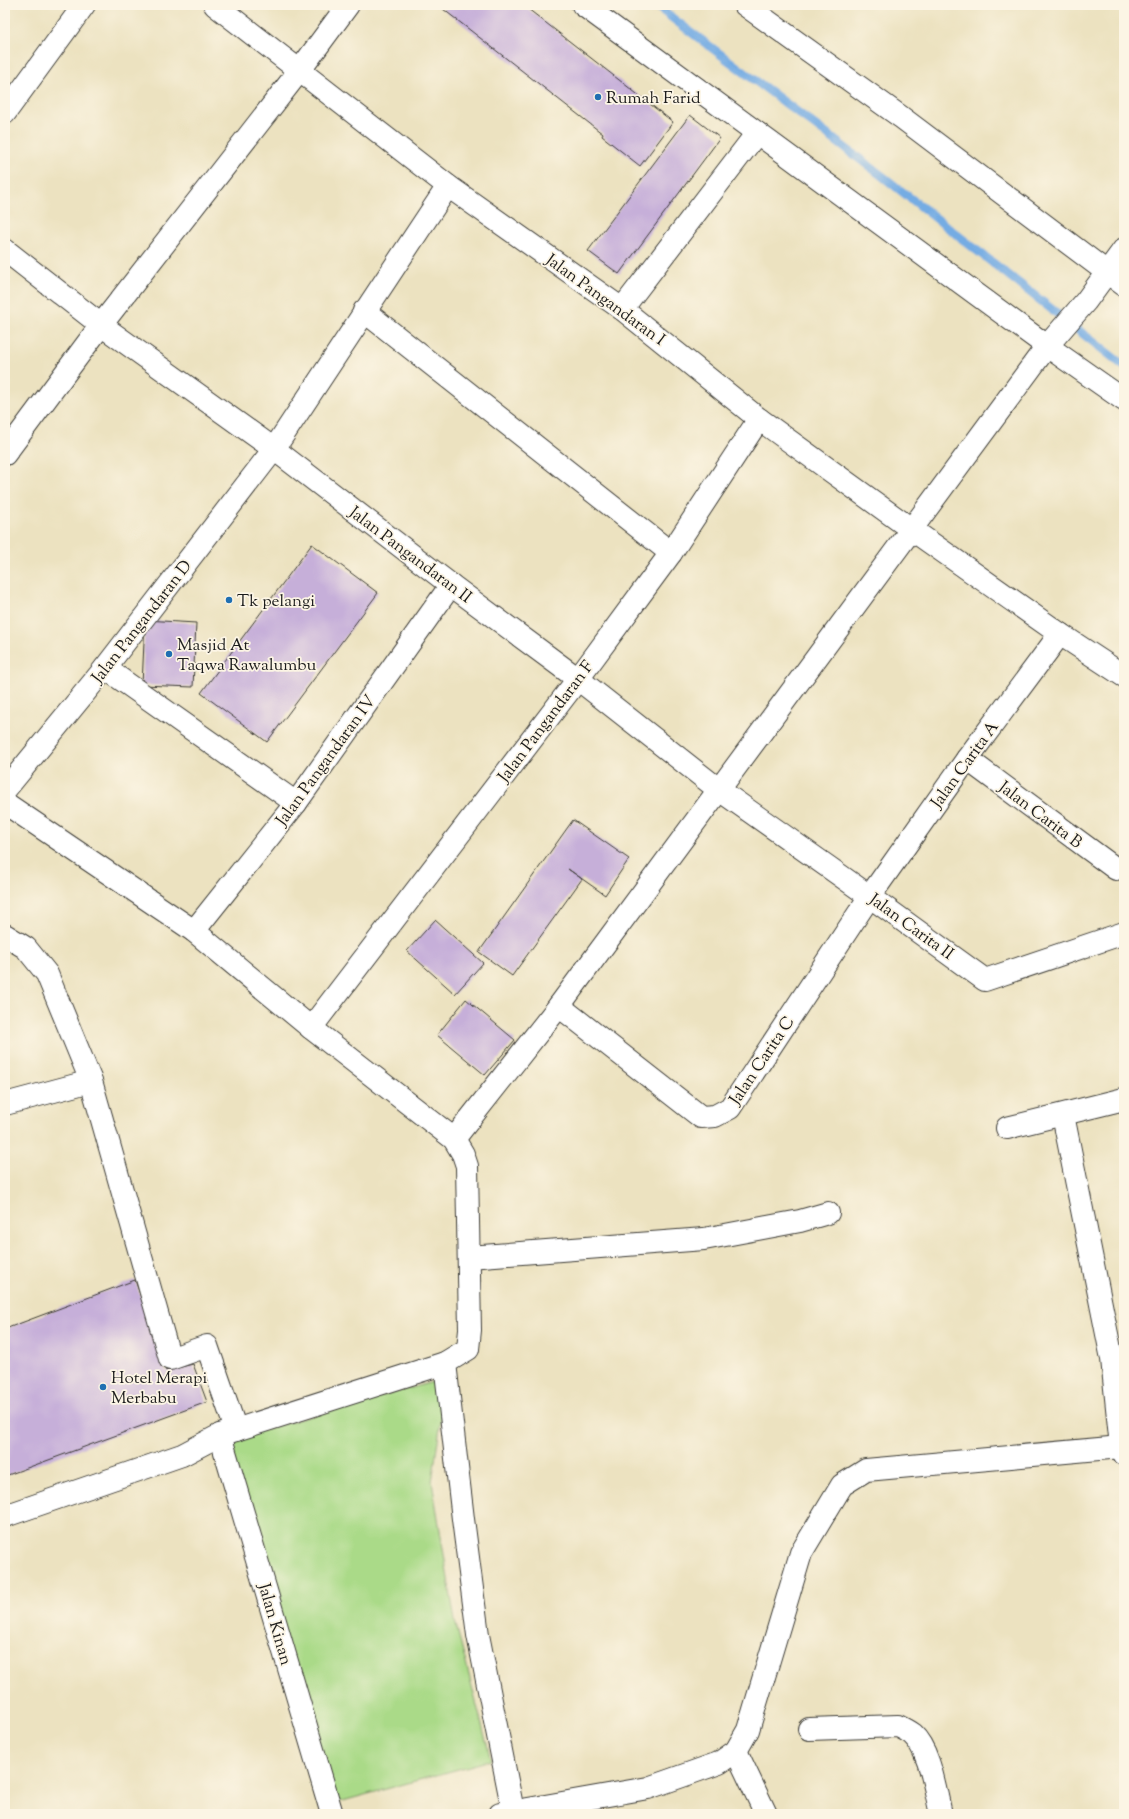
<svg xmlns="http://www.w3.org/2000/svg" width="1129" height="1819" viewBox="0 0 1129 1819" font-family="'Sorts Mill Goudy',serif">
  <rect width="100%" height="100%" fill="#fcf5e5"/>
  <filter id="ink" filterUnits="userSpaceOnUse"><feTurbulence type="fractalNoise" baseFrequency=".025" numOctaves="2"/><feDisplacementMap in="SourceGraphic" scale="8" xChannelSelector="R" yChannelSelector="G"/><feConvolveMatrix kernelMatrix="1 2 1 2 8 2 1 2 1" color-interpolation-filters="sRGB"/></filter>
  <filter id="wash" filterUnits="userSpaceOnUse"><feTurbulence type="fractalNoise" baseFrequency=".012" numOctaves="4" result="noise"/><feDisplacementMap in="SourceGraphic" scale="16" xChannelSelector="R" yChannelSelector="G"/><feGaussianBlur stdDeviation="0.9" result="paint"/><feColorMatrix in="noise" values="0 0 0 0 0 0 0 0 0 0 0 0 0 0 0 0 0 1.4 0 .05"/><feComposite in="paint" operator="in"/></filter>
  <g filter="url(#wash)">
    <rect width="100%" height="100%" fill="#ece2c0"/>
    <!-- green -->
    <path fill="#aada88" stroke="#637b52" d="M447,1378L432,1482L455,1621L491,1760L332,1804L226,1440Z"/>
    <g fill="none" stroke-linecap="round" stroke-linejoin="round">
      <!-- stream -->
      <path stroke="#75ace3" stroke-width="9" d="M655,5L881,175L1124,366"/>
    </g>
    <g id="blocks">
      <!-- building -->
      <g fill="#c6afd9">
        <path d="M446,5H523L673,122L640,166L602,136L603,134L443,9Z"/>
        <path d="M690,115L720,138L619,274L588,251Z"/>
        <path d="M312,544L378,593L267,742L201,693Z"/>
        <path d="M145,620L196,623L193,687L142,685Z"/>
        <path d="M573,820L629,859L605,895L568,869L582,879L512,976L479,952Z"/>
        <path d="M435,920L483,963L455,994L407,951Z"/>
        <path d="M466,999L515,1040L485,1075L437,1035Z"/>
        <path d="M135,1280L166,1371L193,1364L207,1402L5,1476V1329Z"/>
      </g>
    </g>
  </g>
  <g filter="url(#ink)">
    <use href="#blocks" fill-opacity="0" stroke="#3b3a35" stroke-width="1"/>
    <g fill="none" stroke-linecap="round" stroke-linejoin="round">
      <!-- street casing -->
      <g stroke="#3b3a35" stroke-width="24">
        <g id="street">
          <path d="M215,5L448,186L622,309L759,419L911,529L1060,634L1124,676"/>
          <path d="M583,5L1047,346L1124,400"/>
          <path d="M745,5L901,117L1124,285"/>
          <path d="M5,113L84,5"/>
          <path d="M5,250L101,325L274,449L451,585L578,679L718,789L865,893L985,980L1124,933"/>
          <path d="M622,309L757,133"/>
          <path d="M364,311L671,553"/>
          <path d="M5,454L101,325L300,70L348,5"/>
          <path d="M105,668L296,803"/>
          <path d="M967,759L1116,869"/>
          <path d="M5,790L105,668L274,449L448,186"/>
          <path d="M5,803L194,931L311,1028L454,1139L463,1154L467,1166L470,1330L468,1349L445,1363L220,1435L182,1455L5,1516"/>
          <path d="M194,931L296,803L451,585"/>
          <path d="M5,935L26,948L47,974L91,1081L170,1359L207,1346L236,1430"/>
          <path d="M559,1006L701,1117L715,1116L730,1108L870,896L967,759L1060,634"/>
          <path d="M311,1028L578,679L671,553L759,419"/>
          <path d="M5,1104L91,1081"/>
          <path d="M1063,1115L1112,1359L1121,1447L1124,1454"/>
          <path d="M1007,1128L1124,1099"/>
          <path d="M454,1139L559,1006L1047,346L1086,301L1124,249"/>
          <path d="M469,1257L704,1239L800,1221L828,1213"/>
          <path d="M445,1363L463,1519L478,1635L513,1811"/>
          <path d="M220,1435L332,1814"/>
          <path d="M809,1729L898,1726C902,1728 908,1731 912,1734C930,1750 935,1790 941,1814"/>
          <path d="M736,1751L766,1814"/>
          <path d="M500,1814L648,1788L719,1763L736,1751L748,1730L801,1553L842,1485L866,1470L1121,1447"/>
        </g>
      </g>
      <!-- street -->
      <use href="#street" stroke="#fff" stroke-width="22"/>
    </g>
  </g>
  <!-- markers -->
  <g fill="#1f6fb2" stroke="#fcf5e5" stroke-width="1.5">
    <circle cx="598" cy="97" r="4"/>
    <circle cx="229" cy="600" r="4"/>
    <circle cx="169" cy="654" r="4"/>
    <circle cx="103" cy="1387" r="4"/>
  </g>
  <g text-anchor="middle" stroke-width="3.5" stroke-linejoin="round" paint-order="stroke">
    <!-- poi labels -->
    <g font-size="17" fill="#1c1c1c" stroke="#fcf5e5" text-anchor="start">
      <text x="606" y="103">Rumah Farid</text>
      <text x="237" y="606">Tk pelangi</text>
      <text x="177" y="650">Masjid At<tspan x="177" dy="20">Taqwa Rawalumbu</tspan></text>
      <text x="111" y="1383">Hotel Merapi<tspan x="111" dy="20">Merbabu</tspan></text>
    </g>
    <!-- street labels -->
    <g font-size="17" fill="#1c1c1c" stroke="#fcf5e5">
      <text transform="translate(606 299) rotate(36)" y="6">Jalan Pangandaran I</text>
      <text transform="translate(411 554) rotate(37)" y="6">Jalan Pangandaran II</text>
      <text transform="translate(141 621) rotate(-52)" y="6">Jalan Pangandaran D</text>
      <text transform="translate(545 721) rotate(-53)" y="6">Jalan Pangandaran F</text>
      <text transform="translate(325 760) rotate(-54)" y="6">Jalan Pangandaran IV</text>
      <text transform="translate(964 764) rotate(-54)" y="6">Jalan Carita A</text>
      <text transform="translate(1041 814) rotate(37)" y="6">Jalan Carita B</text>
      <text transform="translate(912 926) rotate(36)" y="6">Jalan Carita II</text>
      <text transform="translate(761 1060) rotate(-56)" y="6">Jalan Carita C</text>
      <text transform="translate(276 1624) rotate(74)" y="6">Jalan Kinan</text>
    </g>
  </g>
  <!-- margin -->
  <rect width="1129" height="1819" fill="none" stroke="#fcf5e5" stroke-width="20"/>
</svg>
